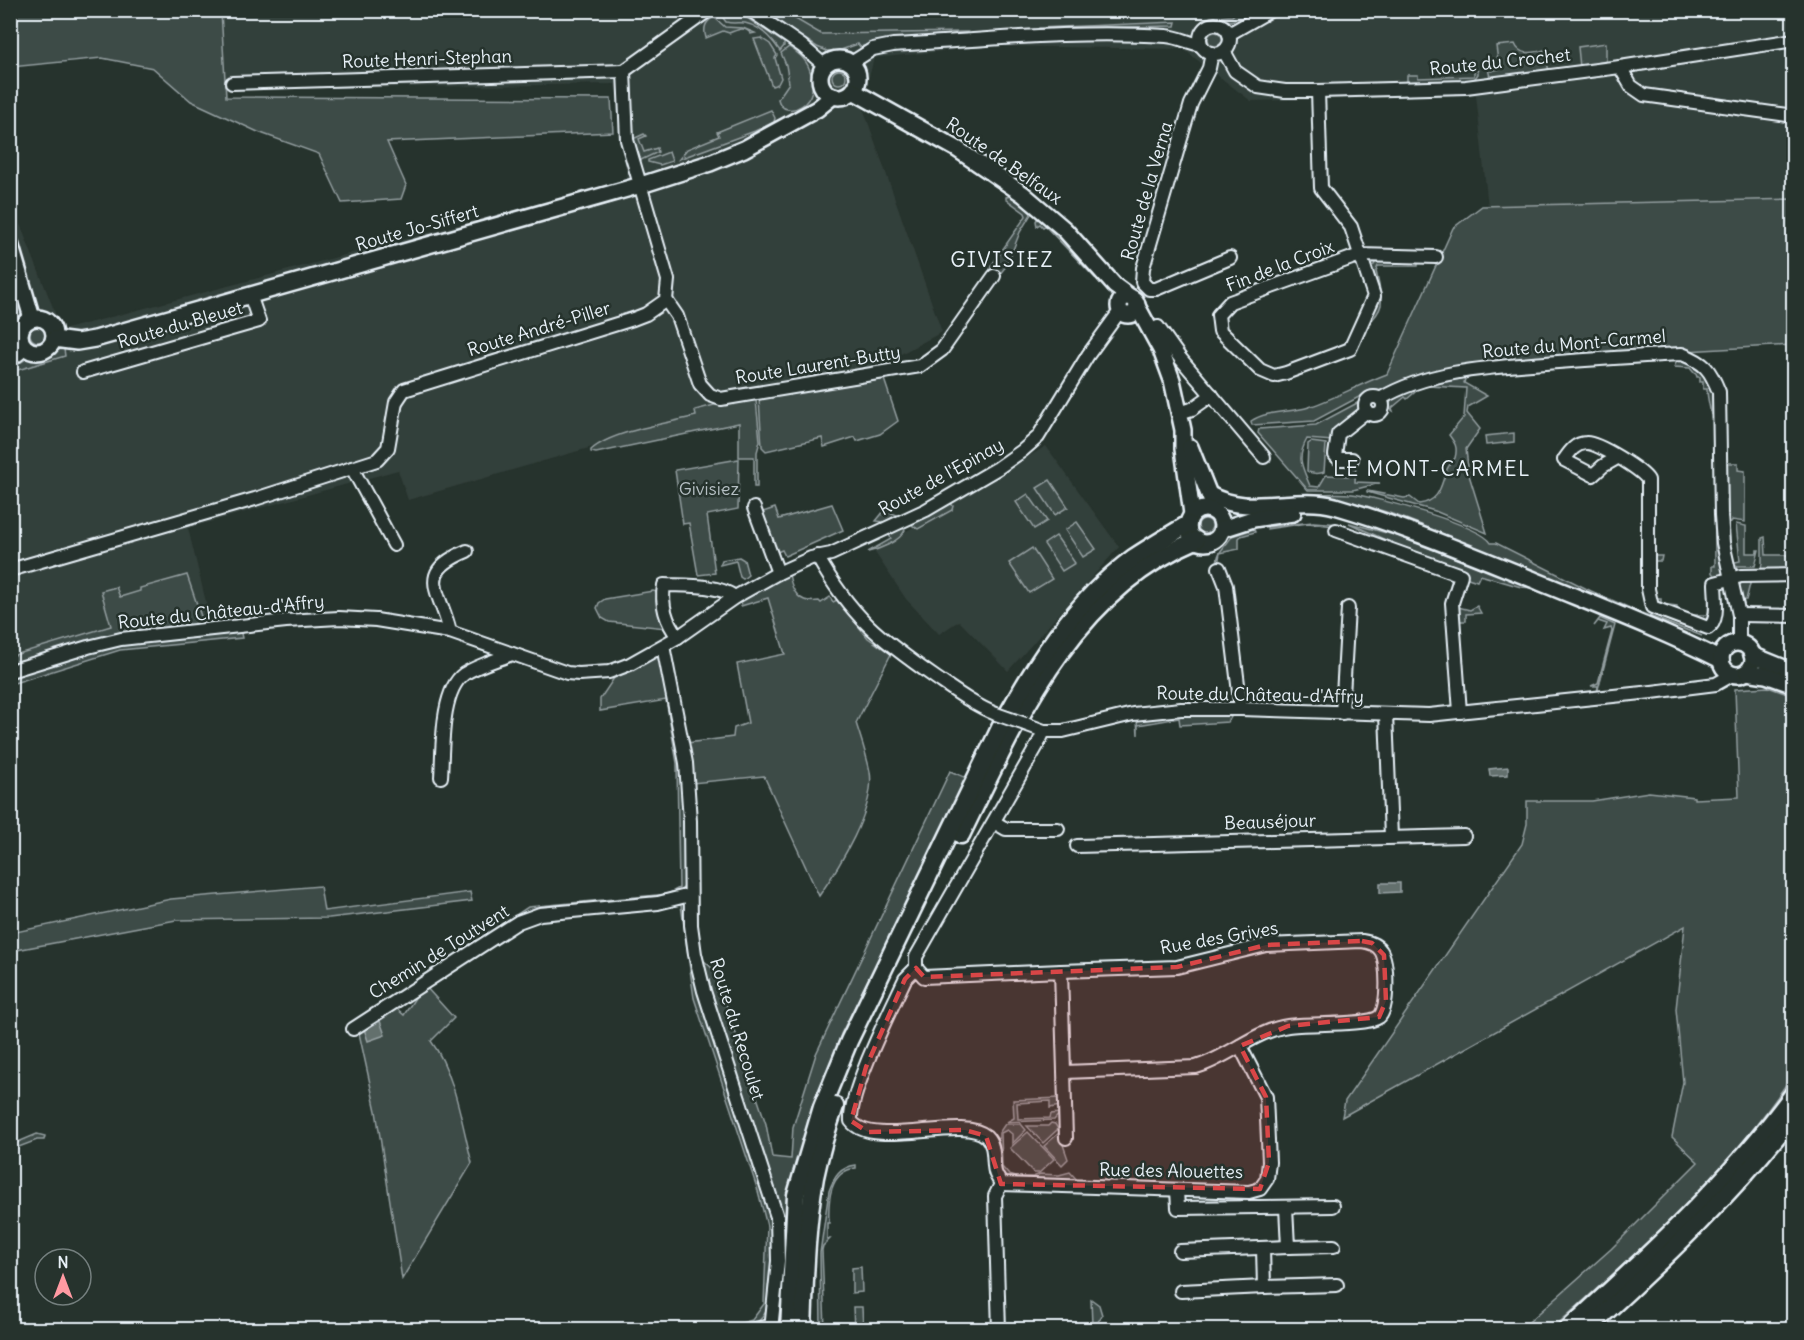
<svg xmlns="http://www.w3.org/2000/svg" width="1804" height="1340" viewBox="0 0 1804 1340" font-family="Delius,sans-serif">
  <rect width="100%" height="100%" fill="#26332d"/>
  <filter id="ink" filterUnits="userSpaceOnUse"><feTurbulence type="fractalNoise" baseFrequency=".0167" numOctaves="2"/><feDisplacementMap in="SourceGraphic" scale="12" xChannelSelector="R" yChannelSelector="G"/><feConvolveMatrix kernelMatrix="1 2 1 2 8 2 1 2 1" color-interpolation-filters="sRGB"/></filter>
  <g filter="url(#ink)">
    <!-- built -->
    <g fill="#333f3a">
      <path d="M190,11H1793V199L1488,207L1476,95L1251,101L1183,49L997,46L874,58L862,105L942,332L884,363L408,500L398,470L188,528L213,631L119,635L11,672L10,199L62,330L627,180L615,84L215,90Z"/>
      <path d="M1046,446L1119,547L1008,671L959,621L939,634L906,599L874,551Z"/>
    </g>
    <!-- green -->
    <g fill="#3e4b47" stroke="#939ea0" stroke-width="1.5">
      <path d="M1239,10L1246,11L1248,17L1230,21L1218,17L1232,16Z"/>
      <path d="M10,11H221L226,97L611,99L613,132L387,142L406,185L401,199L342,203L319,154L258,132L191,101L153,68L102,58L11,67Z"/>
      <path d="M727,11L738,12L784,43V46L780,51C772,39 760,26 745,23C739,22 733,24 726,22L721,15Z"/>
      <path d="M762,11H782L821,34L967,32L964,35L891,39L860,47L858,44L838,51H827L817,47Z"/>
      <path d="M714,17L725,27L743,28L755,33L751,34C745,25 737,30 729,33L723,31L706,38C703,28 705,22 714,17Z"/>
      <path d="M1176,22L1175,26L1081,28L1039,31V28Z"/>
      <circle cx="1215" cy="39" r="7"/>
      <path d="M761,38L770,44L777,55L775,58L781,78L778,84L772,86L754,39Z"/>
      <path d="M1606,43V61L1580,67L1578,47Z"/>
      <path d="M1515,44C1520,57 1534,52 1545,50L1549,72L1494,79L1490,77L1488,69L1491,71L1499,69L1496,46Z"/>
      <path d="M789,47C797,51 806,60 809,68C825,105 783,122 778,99L789,83L786,65L781,53Z"/>
      <path d="M1474,69L1478,71V74L1473,81L1407,84V75H1418V78L1474,76Z"/>
      <circle cx="839" cy="77" r="7"/>
      <path d="M771,110L775,118L774,122L755,131L679,159L687,149L719,136L717,132Z"/>
      <path d="M644,134L646,136L639,139L644,152L657,148L658,152L641,160L635,148L633,139Z"/>
      <path d="M669,152L672,161L660,165L648,162V160Z"/>
      <path d="M1013,196L1033,211L1020,232L1007,265L999,275L989,273L991,266L1026,216L1025,213L1006,199V197Z"/>
      <path d="M1793,199V345L1508,361L1450,368L1407,380L1384,390L1370,391L1314,421L1252,425L1251,421C1267,410 1290,413 1309,407C1336,398 1360,384 1387,374L1453,228L1482,206Z"/>
      <path d="M1039,216L1059,240L1097,277L1095,278L1045,226L1043,227L1040,224L1037,226L1036,221Z"/>
      <path d="M1370,260L1418,262V266H1378L1376,271C1381,298 1389,305 1366,326L1377,302L1368,266L1374,265L1375,263L1372,261L1369,264L1368,262Z"/>
      <circle cx="38" cy="334" r="8"/>
      <path d="M61,349H64L65,356L11,372V369L26,359L45,356Z"/>
      <path d="M1679,360C1699,364 1707,377 1715,394L1724,573L1718,578L1712,573V566H1715L1714,419H1711C1711,408 1707,400 1707,389H1703V382H1700V377H1697L1696,374L1694,373L1690,368L1674,367L1677,361Z"/>
      <path d="M1474,376L1465,379L1464,383L1487,396L1468,407L1467,413L1480,429L1466,449L1469,475L1487,533L1435,511L1367,492V491L1404,498L1410,497L1419,504C1448,500 1438,473 1455,458C1458,447 1455,443 1449,435L1464,417L1466,388L1428,386Z"/>
      <path d="M884,379L898,421L880,434L857,441L855,437L824,447L822,438L766,451L762,447L759,399Z"/>
      <path d="M1413,389L1415,392L1407,399L1405,397L1392,408L1393,411L1387,407L1395,396L1396,398Z"/>
      <path d="M749,399L750,401L756,400L760,441L757,452V487H754V457H739V423L596,453L591,452V450C612,431 668,423 696,416L695,410L722,403Z"/>
      <path d="M1359,402L1360,412L1333,441L1307,439C1296,459 1302,466 1310,486L1319,487L1326,475L1349,476L1350,461L1356,462L1355,482L1380,483L1353,490H1308L1258,433L1259,429L1316,425Z"/>
      <path d="M1514,433V442L1486,445L1485,436Z"/>
      <path d="M1311,442L1326,444L1324,472C1320,474 1311,474 1307,471L1308,444Z"/>
      <path d="M739,459L738,509L707,515L715,573L698,575L689,523L683,524L675,470Z"/>
      <path d="M1727,463H1738V470L1745,471V522L1732,520L1731,523L1726,524L1725,466Z"/>
      <path d="M1050,480L1068,507L1055,515L1037,488Z"/>
      <path d="M1028,494L1047,521L1034,529L1016,502Z"/>
      <path d="M1310,494C1324,494 1338,493 1352,494C1375,497 1481,525 1491,543H1496L1591,591L1639,612L1702,636C1629,610 1556,580 1484,551C1428,528 1372,500 1310,496Z"/>
      <path d="M950,502L953,506L952,510L918,529L913,526L911,523Z"/>
      <path d="M832,504L843,530L785,556L782,550L777,552L763,512L775,508L779,519Z"/>
      <path d="M885,510L897,515L884,522L876,521Z"/>
      <circle cx="1205" cy="526" r="7"/>
      <path d="M1077,522L1096,549L1083,557L1065,530Z"/>
      <path d="M1313,522L1341,524L1384,544L1335,526L1308,523L1267,529V527Z"/>
      <path d="M1349,523L1398,536L1534,588L1521,587L1480,575L1477,581L1465,577Z"/>
      <path d="M1736,524L1746,526V553H1757V550H1759L1755,566H1738L1731,563L1740,561Z"/>
      <path d="M902,527L905,530C900,542 877,550 868,552L891,539L889,534Z"/>
      <path d="M1254,529L1255,532L1241,536L1239,538V549L1220,553L1218,564C1215,552 1227,546 1232,536Z"/>
      <path d="M1056,536L1075,563L1062,571L1044,544Z"/>
      <path d="M1765,537L1766,555H1793V572H1760L1762,564V538Z"/>
      <path d="M1032,548L1052,579L1029,593L1009,563Z"/>
      <path d="M1653,556H1662L1661,561H1654V599H1661V604L1677,606V610L1690,615H1709V620L1706,623L1661,607L1653,599Z"/>
      <path d="M739,557L744,560L748,575L743,579L740,577L736,561L720,565L722,560Z"/>
      <path d="M789,574C792,592 799,604 819,601L821,603L830,597L833,602L837,600L868,638L891,654L856,723C861,739 867,756 870,772C876,808 839,867 819,896L764,776L692,783L687,743L733,737L734,728L748,723L737,664L785,654L768,598L741,606L740,600Z"/>
      <path d="M187,575L204,625L11,668V656L111,626L101,591L116,587L120,597L140,591V588Z"/>
      <path d="M1746,580H1751L1746,600H1741L1738,587L1742,582Z"/>
      <path d="M653,591L657,592L667,625L666,628L609,622L602,618L597,608L599,603L605,599Z"/>
      <path d="M1477,606L1481,613L1466,614V621H1459L1458,607L1470,610Z"/>
      <path d="M1600,618L1615,625L1597,693L1598,686H1591L1598,683L1612,631L1611,628L1604,630L1607,624L1598,621L1594,626Z"/>
      <path d="M240,629L242,638L120,650L11,684V676L118,644Z"/>
      <path d="M657,657L661,658L684,782L686,883L683,888L673,896L540,911L490,937L487,934L528,907L668,894L679,888L677,763L666,700L600,711V699L614,678Z"/>
      <path d="M1768,687L1793,696V1074C1729,1173 1639,1251 1552,1329H1521L1611,1249L1698,1162L1672,1137L1683,1082L1676,1009L1685,926L1342,1117L1345,1101L1522,844L1527,824V801H1592L1649,792L1694,797V799L1739,797L1735,689Z"/>
      <path d="M1177,714L1231,715V717L1228,722L1180,725L1179,718L1138,725V735L1137,719Z"/>
      <path d="M950,771L969,779L841,1034L790,1191L782,1329H774V1190L700,957L715,971L766,1124L772,1157L791,1159L793,1127L816,1054Z"/>
      <path d="M320,886L324,911L470,892L472,901L329,918L176,920L11,951V933L171,899Z"/>
      <path d="M684,901L687,905V924L773,1218C773,1243 780,1307 757,1322C739,1334 709,1329 688,1329L714,1324L735,1325L752,1320L764,1304L767,1226L758,1191L694,998L681,905H657Z"/>
      <path d="M425,986L454,1018L431,1041C455,1073 462,1125 472,1163L402,1279L376,1111L359,1033L361,1029L396,1008L404,1015L420,990Z"/>
      <path d="M1060,1098V1106L1050,1108V1101L1017,1103L1018,1119L1050,1118L1051,1114L1060,1113L1054,1120L1007,1122L1014,1118L1013,1100Z"/>
      <path d="M1051,1123L1055,1124L1058,1129L1043,1143L1027,1126H1048Z"/>
      <path d="M1005,1124H1021L1026,1130L1012,1144V1134L1007,1130L1001,1133L1002,1167L1009,1175L1016,1177H1033L1040,1174L1059,1175L1070,1172L1080,1183L1007,1178L999,1169L996,1139L999,1138V1133Z"/>
      <path d="M1028,1132L1054,1159L1039,1173H1034L1010,1148Z"/>
      <path d="M1059,1133L1068,1159L1062,1165L1044,1146Z"/>
      <path d="M37,1134L45,1136L44,1140H37L11,1150V1145Z"/>
      <path d="M856,1165V1168C829,1171 828,1201 829,1223H827V1239H830L823,1246L822,1250L825,1329H821L820,1253L829,1191C834,1177 840,1167 856,1165Z"/>
      <path d="M861,1267L862,1292L852,1293V1268Z"/>
      <path d="M1091,1299L1099,1305L1102,1315L1098,1322L1092,1325Z"/>
      <path d="M853,1307H862L863,1329H854Z"/>
    </g>
    <!-- water -->
    <g fill="#636f6d" stroke="#98a3a5" stroke-width="1.5">
      <path d="M1508,767V775L1490,776L1489,769Z"/>
      <path d="M1380,883H1400V892L1380,893Z"/>
      <path d="M380,1021L385,1035L368,1041L364,1029Z"/>
    </g>
    <g fill="none" stroke-linecap="round" stroke-linejoin="round">
      <!-- minor casing -->
      <g stroke="#e8f1f8" stroke-width="16">
        <g id="minor">
          <path d="M750,10L802,46L824,65"/>
          <circle cx="1215" cy="39" r="15"/>
          <path d="M1229,34L1271,10"/>
          <path d="M1224,51L1235,71L1258,87L1285,91H1318L1466,87L1620,67L1794,40"/>
          <path d="M1212,53L1209,68L1191,104L1143,268L1142,282L1149,289H1156L1230,258"/>
          <path d="M851,63L873,49L893,45C984,40 1075,30 1166,36C1179,37 1189,43 1201,45"/>
          <path d="M1620,67L1631,86L1644,95L1794,116"/>
          <path d="M232,83L624,71"/>
          <path d="M1318,91L1321,188L1351,227L1374,296L1350,349L1286,373L1274,376L1260,370L1220,331L1218,315L1230,302L1360,255L1436,257"/>
          <path d="M666,300L677,316L700,384L710,395L721,399L920,366L942,350L994,276"/>
          <path d="M1158,327L1180,358L1264,457"/>
          <path d="M10,361L26,348"/>
          <path d="M83,372L259,321L250,295"/>
          <circle cx="1374" cy="406" r="9"/>
          <path d="M1380,399C1432,368 1499,367 1558,362C1599,359 1640,356 1682,354C1705,363 1710,369 1719,392L1721,515L1723,543L1739,615V644"/>
          <path d="M1179,413L1192,409L1212,395"/>
          <path d="M1617,458L1603,466L1593,475L1564,460C1569,453 1575,443 1586,443C1597,442 1642,470 1648,480V589L1652,607L1708,628C1720,621 1715,596 1715,583L1741,576L1794,575"/>
          <path d="M1352,459H1339L1335,455L1338,434L1367,411"/>
          <path d="M352,468L394,545"/>
          <path d="M754,508L778,573"/>
          <path d="M1336,530L1461,575L1452,603L1460,712"/>
          <path d="M817,556C851,617 880,639 936,678C955,691 974,705 996,714"/>
          <path d="M1219,568L1226,586L1241,709"/>
          <path d="M10,570L255,499L377,460L388,448L396,402L404,390L633,319L646,314L666,300L668,280L627,140L624,71L709,10"/>
          <path d="M1739,615L1794,616"/>
          <path d="M450,632C441,591 414,573 467,551"/>
          <path d="M678,637C666,622 661,604 664,585C686,586 717,584 735,597"/>
          <path d="M663,646L686,763L690,821L691,925L695,954L704,991L777,1217L778,1261L771,1330"/>
          <path d="M10,671L88,647L121,639L286,621L339,618L376,620L450,632L567,673L579,674L609,672L630,664L678,637L735,597L778,573L811,558L831,554L926,510L998,468L1022,451L1038,437L1088,355L1120,311"/>
          <path d="M1342,713L1348,608"/>
          <path d="M1386,714L1391,837"/>
          <path d="M1025,724L1044,731H1063L1133,714L1181,709H1241L1429,715L1652,692L1716,684L1732,675"/>
          <path d="M1044,731L1038,744L916,957V968L924,977L1061,971L1066,1138"/>
          <path d="M441,777C443,751 440,691 464,674C478,665 497,660 512,654"/>
          <path d="M994,822L1006,829H1058"/>
          <path d="M1077,846L1464,836"/>
          <path d="M916,968L905,979C891,1009 849,1092 851,1121C873,1150 963,1115 986,1136C996,1146 992,1160 995,1172C996,1176 999,1180 1001,1184L1249,1192L1260,1189L1267,1179L1269,1162L1266,1097L1240,1046"/>
          <path d="M1061,971L1177,967L1266,945L1362,941C1369,942 1377,944 1381,951C1388,961 1389,1009 1379,1017C1367,1026 1307,1023 1288,1026C1254,1031 1228,1058 1196,1067L1065,1072"/>
          <path d="M353,1029L518,922L540,914L658,903L690,895"/>
          <path d="M1177,1190L1178,1208L1333,1206"/>
          <path d="M1286,1207L1288,1247L1334,1246"/>
          <path d="M1263,1248L1264,1287L1337,1285"/>
          <path d="M1180,1251L1288,1247"/>
          <path d="M1181,1291L1264,1287"/>
          <path d="M749,1330L772,1326"/>
          <path d="M999,1330L995,1196L1001,1184"/>
        </g>
      </g>
      <!-- major casing -->
      <g stroke="#e8f1f8" stroke-width="20">
        <g id="major">
          <circle cx="839" cy="78" r="19"/>
          <path d="M853,91L957,149L1023,194L1064,229L1115,286L1130,297"/>
          <path d="M10,243L32,318"/>
          <circle cx="1128" cy="306" r="9"/>
          <path d="M1137,306L1161,350L1172,380L1183,430V449L1192,514"/>
          <circle cx="37" cy="335" r="17"/>
          <path d="M54,339L77,342L95,339L641,185L710,163L744,149L817,109L833,96"/>
          <path d="M1190,447L1212,502"/>
          <path d="M1210,495C1248,517 1294,495 1335,506C1403,526 1467,553 1532,579C1595,605 1659,629 1721,660"/>
          <circle cx="1205" cy="526" r="17"/>
          <path d="M1222,529L1253,519L1293,513"/>
          <circle cx="1737" cy="659" r="16"/>
          <path d="M1752,655L1794,672"/>
          <path d="M1747,672L1766,675L1794,685"/>
        </g>
      </g>
      <!-- highway casing -->
      <g stroke="#e8f1f8" stroke-width="21">
        <g id="highway">
          <path d="M961,835C1017,721 1070,593 1196,540"/>
          <path d="M789,1330L796,1195L822,1107L849,1041L1000,728C1034,665 1074,601 1133,558C1151,546 1170,535 1188,524"/>
          <path d="M803,1330C805,1279 806,1228 815,1177C820,1153 827,1129 835,1106"/>
          <path d="M1567,1330C1648,1256 1729,1182 1794,1093"/>
          <path d="M1586,1330C1660,1263 1733,1194 1794,1115"/>
        </g>
      </g>
      <!-- minor -->
      <use href="#minor" stroke="#26332d" stroke-width="12"/>
      <!-- major -->
      <use href="#major" stroke="#26332d" stroke-width="15"/>
      <!-- highway -->
      <use href="#highway" stroke="#26332d" stroke-width="16"/>
      <!-- minor-bridge casing -->
      <g stroke="#e8f1f8" stroke-width="16" stroke-linecap="butt">
        <path id="minor-bridge" d="M996,714L1025,724"/>
      </g>
      <!-- minor-bridge -->
      <use href="#minor-bridge" stroke="#26332d" stroke-width="12"/>
    </g>
  </g>
  <!-- marked area -->
  <path fill="#d94647" fill-opacity="0.2" stroke="#d94647" stroke-width="4.5" stroke-dasharray="12 8" stroke-linejoin="round" d="M1362,941L1372,943L1384,955L1386,1001L1379,1017L1288,1026L1240,1046L1266,1097L1269,1162L1260,1189L1001,1184L986,1136L965,1130L868,1132L851,1121L866,1067L905,979L916,968L924,977L1177,967L1266,945Z"/>
  <g text-anchor="middle" stroke-width="5" stroke-linejoin="round" paint-order="stroke">
    <!-- street labels -->
    <g font-size="18" fill="#e8f1f8" stroke="#26332d">
      <text transform="translate(427 59) rotate(-2)" y="6">Route Henri-Stephan</text>
      <text transform="translate(1500 62) rotate(-6)" y="6">Route du Crochet</text>
      <text transform="translate(1004 161) rotate(35)" y="6">Route de Belfaux</text>
      <text transform="translate(1147 191) rotate(-74)" y="6">Route de la Verna</text>
      <text transform="translate(417 228) rotate(-16)" y="6">Route Jo-Siffert</text>
      <text transform="translate(1280 266) rotate(-21)" y="6">Fin de la Croix</text>
      <text transform="translate(180 325) rotate(-16)" y="6">Route du Bleuet</text>
      <text transform="translate(539 329) rotate(-17)" y="6">Route André-Piller</text>
      <text transform="translate(1574 344) rotate(-5)" y="6">Route du Mont-Carmel</text>
      <text transform="translate(818 365) rotate(-9)" y="6">Route Laurent-Butty</text>
      <text transform="translate(941 477) rotate(-29)" y="6">Route de l'Epinay</text>
      <text transform="translate(221 612) rotate(-6)" y="6">Route du Château-d'Affry</text>
      <text transform="translate(1260 695) rotate(1)" y="6">Route du Château-d'Affry</text>
      <text transform="translate(1270 822) rotate(-2)" y="6">Beauséjour</text>
      <text transform="translate(1219 938) rotate(-10)" y="6">Rue des Grives</text>
      <text transform="translate(439 952) rotate(-32)" y="6">Chemin de Toutvent</text>
      <text transform="translate(737 1029) rotate(73)" y="6">Route du Recoulet</text>
      <text transform="translate(1171 1171) rotate(1)" y="6">Rue des Alouettes</text>
    </g>
    <!-- park labels -->
    <g font-size="18" fill="#b5bfc3" stroke="#26332d">
      <text x="709" y="495">Givisiez</text>
    </g>
    <!-- quarter labels -->
    <g font-size="21" letter-spacing="1.5" fill="#e8f1f8" stroke="#26332d">
      <text x="1002" y="267">GIVISIEZ</text>
      <text x="1432" y="476">LE MONT-CARMEL</text>
    </g>
  </g>
  <!-- margin -->
  <rect width="1804" height="1340" fill="none" stroke="#26332d" stroke-width="36"/>
  <rect x="18" y="18" width="1768" height="1304" fill="none" stroke="#e8f1f8" stroke-width="2" filter="url(#ink)"/>
  <!-- north arrow -->
  <g transform="translate(63 1277)"><circle r="28" fill="#26332d" stroke="#747f7e" stroke-width="1.5"/>
  <path d="M0-4.5L10 22L0 15L-10 22Z" fill="#ff9aa2"/>
  <text y="-9" font-size="16" font-weight="bold" text-anchor="middle" fill="#e8f1f8">N</text>
  </g>
</svg>
